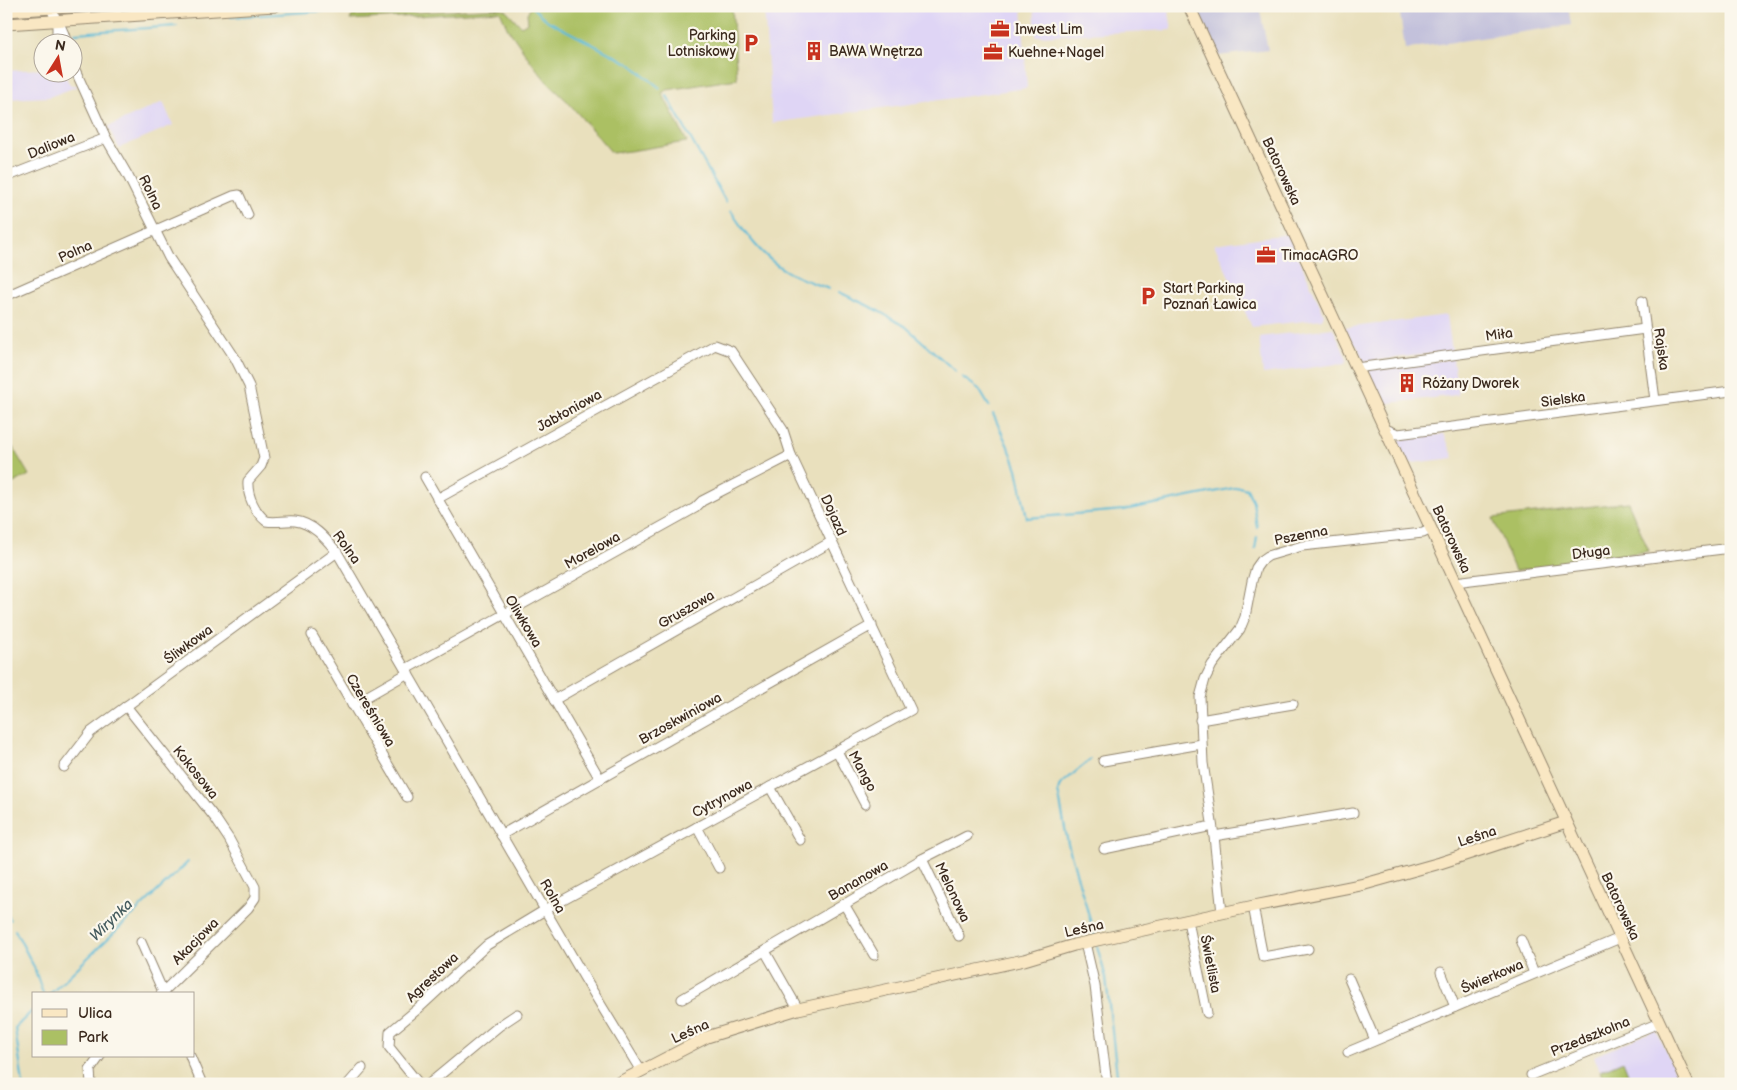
<svg xmlns="http://www.w3.org/2000/svg" width="1737" height="1090" viewBox="0 0 1737 1090" font-family="'Balsamiq Sans',sans-serif">
  <rect width="100%" height="100%" fill="#fbf7ec"/>
  <filter id="ink" filterUnits="userSpaceOnUse"><feTurbulence type="fractalNoise" baseFrequency=".02" numOctaves="2"/><feDisplacementMap in="SourceGraphic" scale="10" xChannelSelector="R" yChannelSelector="G"/><feConvolveMatrix kernelMatrix="1 2 1 2 8 2 1 2 1" color-interpolation-filters="sRGB"/></filter>
  <filter id="wash" filterUnits="userSpaceOnUse"><feTurbulence type="fractalNoise" baseFrequency=".0096" numOctaves="4" result="noise"/><feDisplacementMap in="SourceGraphic" scale="20" xChannelSelector="R" yChannelSelector="G"/><feGaussianBlur stdDeviation="1.12" result="paint"/><feColorMatrix in="noise" values="0 0 0 0 0 0 0 0 0 0 0 0 0 0 0 0 0 1.4 0 .05"/><feComposite in="paint" operator="in"/></filter>
  <g filter="url(#wash)">
    <rect width="100%" height="100%" fill="#e9e0bd"/>
    <!-- built -->
    <g fill="#dfd5f5">
      <path d="M764,6H1022L1027,88L772,123Z"/>
      <path d="M1034,6H1140L1143,13L1159,6H1168L1172,30L1036,36Z"/>
      <path d="M42,69V72L68,73L66,78L69,83L72,86L76,85L78,86L49,97L6,99V71Z"/>
      <path d="M163,102L173,125L119,148L108,127Z"/>
      <path d="M1288,234L1324,314L1322,319L1252,327L1214,244Z"/>
      <path d="M1447,315L1452,351L1363,362L1357,345H1353L1345,328Z"/>
      <path d="M1333,328L1347,359L1345,363L1263,374L1259,337Z"/>
      <path d="M1453,359L1458,395L1381,404L1366,370Z"/>
      <path d="M1444,434L1454,458L1404,464L1399,440Z"/>
      <path d="M1656,1030L1676,1073L1651,1084H1605L1594,1056Z"/>
    </g>
    <!-- industrial -->
    <g fill="#c3c1db">
      <path d="M1196,6H1259L1268,50L1218,56Z"/>
      <path d="M1399,6H1568L1571,25L1405,49Z"/>
    </g>
    <!-- green -->
    <g fill="#abc064" stroke="#737541">
      <path d="M532,6H732L737,79L667,90L662,93L687,142C662,145 637,151 612,153L567,101L547,82L532,63L508,29L500,11L350,20L352,16L499,8L506,10L521,26L528,22L527,13Z"/>
      <path d="M6,436L29,475L6,487Z"/>
      <path d="M1628,502L1649,551L1515,571L1493,518Z"/>
      <path d="M1623,1061L1632,1084H1605L1600,1071Z"/>
    </g>
    <g fill="none" stroke-linecap="round" stroke-linejoin="round">
      <!-- stream -->
      <g stroke="#59bad8" stroke-width="2">
        <path d="M534,9L548,21L630,64L660,88"/>
        <path d="M231,17L400,6"/>
        <path d="M75,33L177,26"/>
        <path d="M667,96L726,202"/>
        <path d="M731,211C745,233 762,257 786,271C799,279 815,283 829,289"/>
        <path d="M839,292L875,309L906,327L955,371"/>
        <path d="M962,377L979,389L989,406"/>
        <path d="M993,414L1011,453L1017,469L1027,518L1124,510L1239,487L1247,489L1253,502L1257,527"/>
        <path d="M1255,549L1257,537"/>
        <path d="M1212,652L1215,649"/>
        <path d="M1091,759L1060,785L1058,791L1068,844L1095,937"/>
        <path d="M6,914L10,920"/>
        <path d="M15,930L34,967L43,994"/>
        <path d="M1097,946L1106,978L1118,1084"/>
        <path d="M50,994L188,862"/>
        <path d="M23,1084L15,1028L34,1009"/>
      </g>
    </g>
  </g>
  <g filter="url(#ink)">
    <g fill="none" stroke-linecap="round" stroke-linejoin="round">
      <!-- street casing -->
      <g stroke="#92856e" stroke-width="11">
        <g id="street">
          <path d="M51,6C53,20 65,28 66,42"/>
          <path d="M57,22V32L62,42"/>
          <path d="M72,63L106,138L128,176L169,258L235,358L249,386L264,458L261,466L248,481C247,496 255,512 266,521C276,523 285,520 295,521C313,523 326,539 337,552L584,977L641,1071"/>
          <path d="M6,177L106,138"/>
          <path d="M6,296L233,196L239,195L248,215"/>
          <path d="M1642,301L1655,400"/>
          <path d="M1356,368L1645,329"/>
          <path d="M1385,429L1398,434L1731,391"/>
          <path d="M425,477L600,779"/>
          <path d="M1455,582L1731,548"/>
          <path d="M312,635L407,797"/>
          <path d="M406,669L695,508L702,501L791,455"/>
          <path d="M554,700L831,542"/>
          <path d="M352,705L408,673"/>
          <path d="M126,706L215,818L229,839L255,887V898L248,908L161,994"/>
          <path d="M1200,720L1293,704"/>
          <path d="M837,751L865,804"/>
          <path d="M1103,761L1201,744"/>
          <path d="M64,767L91,732L337,552"/>
          <path d="M770,787L800,840"/>
          <path d="M697,827L719,868"/>
          <path d="M501,835L872,625"/>
          <path d="M1214,836L1353,813"/>
          <path d="M1104,849L1212,826"/>
          <path d="M922,859L959,936"/>
          <path d="M844,904L874,955"/>
          <path d="M1253,906L1263,957L1308,949"/>
          <path d="M1222,913L1214,836L1203,763L1200,697L1205,679L1212,665L1240,629L1245,617L1252,581L1256,568L1261,561L1268,556L1302,546L1423,533L1431,529"/>
          <path d="M1188,921L1207,1013"/>
          <path d="M1521,940L1534,973"/>
          <path d="M141,942L164,994"/>
          <path d="M1085,943L1095,986L1107,1084"/>
          <path d="M765,951L798,1009"/>
          <path d="M1441,972L1455,1007"/>
          <path d="M1349,979L1375,1040"/>
          <path d="M682,999L922,859L967,836"/>
          <path d="M1348,1052L1620,938"/>
          <path d="M190,1056L202,1084"/>
          <path d="M1531,1075L1659,1023"/>
          <path d="M91,1084L90,1070L100,1056"/>
          <path d="M348,1084L362,1068"/>
          <path d="M419,1084L389,1047L390,1032L419,1008L487,945L545,910L911,710L791,455L783,430L731,351L715,345L437,499"/>
          <path d="M429,1084L499,1026L517,1014"/>
        </g>
      </g>
      <!-- secondary casing -->
      <g stroke="#92856e" stroke-width="13">
        <g id="secondary">
          <path d="M1189,6L1688,1084"/>
          <path d="M6,11L86,6"/>
          <path d="M6,24L275,6"/>
          <path d="M616,1084L707,1037L798,1009L1024,960L1074,945L1254,906L1365,884L1440,863L1566,822"/>
        </g>
      </g>
      <!-- street -->
      <use href="#street" stroke="#fff" stroke-width="9"/>
      <!-- secondary -->
      <use href="#secondary" stroke="#f9e7c3" stroke-width="11"/>
    </g>
  </g>
  <!-- icons -->
  <defs>
    <g id="office-bare" transform="scale(1.5)"><path d="M-6-3h4V-5.5h4V-3h4V5H-6ZM-1-4.5V-3h2v-1.5ZM-6 0V1H6V0Z" fill="#c8321e" stroke="#fbf7ec" stroke-width="2.5" paint-order="stroke"/></g>
    <g id="parking-bare" transform="scale(1.5)"><path d="M-3.5-5.5H1a3.5 3.5 0 0 1 0 7H-1V5.5H-3.5ZM-1-3.4V-.6H.8a1.4 1.4 0 0 0 0-2.8Z" fill="#c8321e" stroke="#fbf7ec" stroke-width="2.5" paint-order="stroke"/></g>
    <g id="building-bare" transform="scale(1.5)"><path d="M-4-6H4V6H1V3H-1V6H-4ZM-2.5-4.3h1.7v1.8h-1.7ZM.8-4.3h1.7v1.8H.8ZM-2.5-1h1.7V.8h-1.7ZM.8-1h1.7V.8H.8Z" fill="#c8321e" stroke="#fbf7ec" stroke-width="2.5" paint-order="stroke"/></g>
  </defs>
  <g fill-rule="evenodd">
    <use href="#office-bare" x="1000" y="29"/>
    <use href="#parking-bare" x="751" y="43"/>
    <use href="#building-bare" x="814" y="51"/>
    <use href="#office-bare" x="993" y="52"/>
    <use href="#office-bare" x="1266" y="255"/>
    <use href="#parking-bare" x="1148" y="296"/>
    <use href="#building-bare" x="1407" y="383"/>
  </g>
  <g text-anchor="middle" stroke-width="4.5" stroke-linejoin="round" paint-order="stroke">
    <!-- poi labels -->
    <g font-size="14" fill="#3b2a1e" stroke="#fbf7ec" text-anchor="start">
      <text x="1015" y="34">Inwest Lim</text>
      <text x="736" y="40" text-anchor="end">Parking<tspan x="736" dy="16">Lotniskowy</tspan></text>
      <text x="829" y="56">BAWA Wnętrza</text>
      <text x="1008" y="57">Kuehne+Nagel</text>
      <text x="1281" y="260">TimacAGRO</text>
      <text x="1163" y="293">Start Parking<tspan x="1163" dy="16">Poznań Ławica</tspan></text>
      <text x="1422" y="388">Różany Dworek</text>
    </g>
    <!-- street labels -->
    <g font-size="14" fill="#3b2a1e" stroke="#fbf7ec">
      <text transform="translate(51 145) rotate(-22)" y="5">Daliowa</text>
      <text transform="translate(1282 171) rotate(65)" y="5">Batorowska</text>
      <text transform="translate(151 192) rotate(64)" y="5">Rolna</text>
      <text transform="translate(75 251) rotate(-24)" y="5">Polna</text>
      <text transform="translate(1499 334) rotate(-8)" y="5">Miła</text>
      <text transform="translate(1662 349) rotate(82)" y="5">Rajska</text>
      <text transform="translate(1563 399) rotate(-8)" y="5">Sielska</text>
      <text transform="translate(569 410) rotate(-29)" y="5">Jabłoniowa</text>
      <text transform="translate(834 515) rotate(66)" y="5">Dojazd</text>
      <text transform="translate(1301 535) rotate(-11)" y="5">Pszenna</text>
      <text transform="translate(1452 539) rotate(65)" y="5">Batorowska</text>
      <text transform="translate(347 547) rotate(54)" y="5">Rolna</text>
      <text transform="translate(592 550) rotate(-29)" y="5">Morelowa</text>
      <text transform="translate(1591 552) rotate(-7)" y="5">Długa</text>
      <text transform="translate(686 609) rotate(-30)" y="5">Gruszowa</text>
      <text transform="translate(524 621) rotate(59)" y="5">Oliwkowa</text>
      <text transform="translate(188 644) rotate(-36)" y="5">Śliwkowa</text>
      <text transform="translate(371 710) rotate(59)" y="5">Czereśniowa</text>
      <text transform="translate(680 718) rotate(-29)" y="5">Brzoskwiniowa</text>
      <text transform="translate(863 771) rotate(62)" y="5">Mango</text>
      <text transform="translate(196 772) rotate(51)" y="5">Kokosowa</text>
      <text transform="translate(722 798) rotate(-28)" y="5">Cytrynowa</text>
      <text transform="translate(1477 836) rotate(-18)" y="5">Leśna</text>
      <text transform="translate(858 880) rotate(-30)" y="5">Bananowa</text>
      <text transform="translate(953 892) rotate(65)" y="5">Melonowa</text>
      <text transform="translate(553 896) rotate(60)" y="5">Rolna</text>
      <text transform="translate(1621 906) rotate(65)" y="5">Batorowska</text>
      <text transform="translate(1084 928) rotate(-13)" y="5">Leśna</text>
      <text transform="translate(195 941) rotate(-45)" y="5">Akacjowa</text>
      <text transform="translate(1211 964) rotate(79)" y="5">Świetlista</text>
      <text transform="translate(1492 976) rotate(-23)" y="5">Świerkowa</text>
      <text transform="translate(432 977) rotate(-43)" y="5">Agrestowa</text>
      <text transform="translate(690 1031) rotate(-24)" y="5">Leśna</text>
      <text transform="translate(1590 1036) rotate(-22)" y="5">Przedszkolna</text>
    </g>
    <!-- water labels -->
    <g font-size="15" font-style="italic" fill="#465c5f" stroke="#fbf7ec">
      <text transform="translate(111 920) rotate(-44)" y="5">Wirynka</text>
    </g>
  </g>
  <!-- margin -->
  <rect width="1737" height="1090" fill="none" stroke="#fbf7ec" stroke-width="25"/>
  <!-- legend -->
  <rect x="32" y="992" width="162" height="65" fill="#fbf7ec" stroke="#aea59a"/>
  <rect x="42" y="1009" width="25" height="8" fill="#f9e7c3" stroke="#aea59a"/>
  <text x="78" y="1018" font-size="15" fill="#3b2a1e">Ulica</text>
  <rect x="42" y="1030" width="25" height="15" fill="#abc064" stroke="#aea59a"/>
  <text x="78" y="1042" font-size="15" fill="#3b2a1e">Park</text>
  <!-- north arrow -->
  <g transform="translate(58 58) rotate(11)"><circle r="24" fill="#fbf7ec" stroke="#aea59a"/>
  <path d="M0-4L9 19L0 12L-9 19Z" fill="#c8321e"/>
  <text y="-8" font-size="14" font-weight="bold" text-anchor="middle" fill="#3b2a1e">N</text>
  </g>
</svg>
